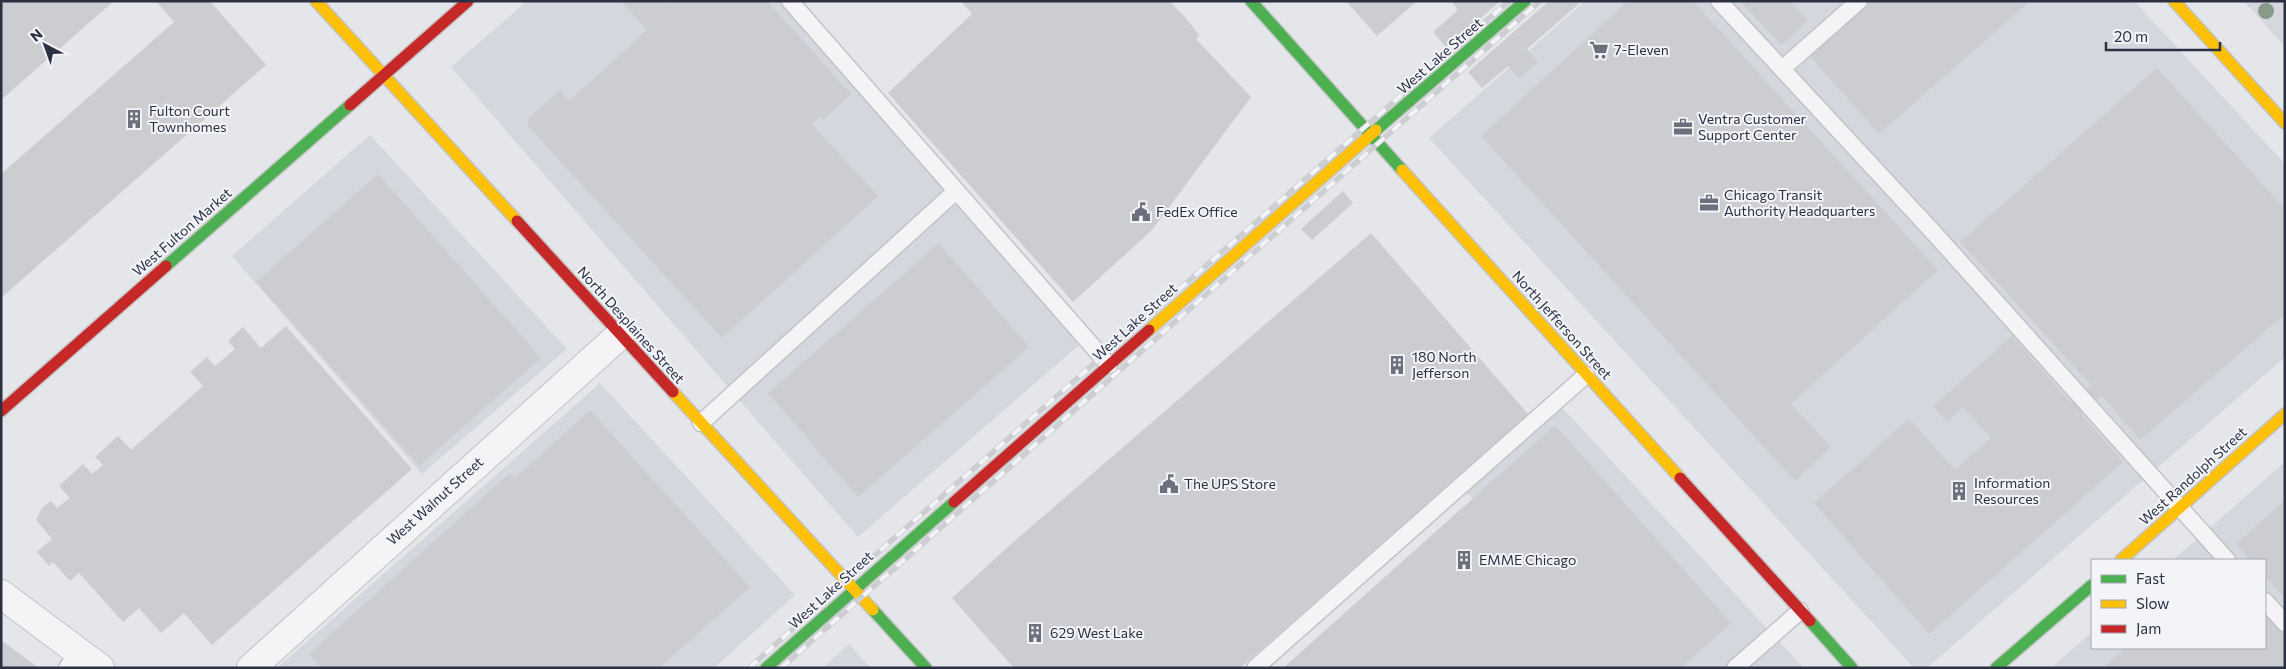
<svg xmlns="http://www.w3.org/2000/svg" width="2286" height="669" viewBox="0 0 2286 669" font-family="Commissioner,sans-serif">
  <rect width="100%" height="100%" fill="#e5e6e9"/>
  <!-- built -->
  <g fill="#d5d7de">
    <path d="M527,1H790L1086,339L858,537L451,67Z"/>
    <path d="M1585,1H2134L2285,164V357L1927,668H1914L1429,138Z"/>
    <path d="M2244,1H2285V47Z"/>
    <path d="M370,135L567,349L422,474L232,256Z"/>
    <path d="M600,383L795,595L714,668H277Z"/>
    <path d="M1556,401L1804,668H1622L1461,486Z"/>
    <path d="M2285,462V668H2051L2092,632V648H2265V560H2173Z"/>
    <path d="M849,644L871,668H823Z"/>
  </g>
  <!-- building -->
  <g fill="#cccdd1">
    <path d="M1,1H114L1,100Z"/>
    <path d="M156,1H210L266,65L1,298V174L174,22Z"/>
    <path d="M621,1H668L681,16L669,1H767L851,94L823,120L820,116L812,124L878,196L722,338L528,126L529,118L560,90L569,101L647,30Z"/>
    <path d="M961,1H1169L1185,17L1199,35L1196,39L1251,97L1152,230L1073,302L888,93L972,14Z"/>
    <path d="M1346,1H1417L1377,36Z"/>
    <path d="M1451,1H1500L1447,48L1433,32L1458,10Z"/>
    <path d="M1549,1H1582L1527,49L1538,62L1519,79L1508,66L1482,88L1468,72Z"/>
    <path d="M1628,1H1693L1938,270L1791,404L1831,447L1795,481L1481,136Z"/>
    <path d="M1740,1H1790L1808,21L1781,45Z"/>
    <path d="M1872,1H2030L1879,134L1810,56Z"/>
    <path d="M2157,68L2285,209V314L2140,440L2102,396L2081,414L2123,462L1929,634L1814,503L1909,419L1955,470L1991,438L1963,407L1947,422L1933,406L2012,336L2071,403L2091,385L1960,242Z"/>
    <path d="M378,174L541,358L419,466L256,282Z"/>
    <path d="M1343,191L1353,203L1312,240L1301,229Z"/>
    <path d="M1371,233L1528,414L1240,668H1014L952,598L1010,545Z"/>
    <path d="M939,243L1029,347L858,497L768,393Z"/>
    <path d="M286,326L412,469L212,645L184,613L161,633L139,608L123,622L79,573L70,581L53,562L49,566L37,552L52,539L36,520L41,509L51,501L57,508L70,498L59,486L83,464L92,474L103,465L95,457L118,436L131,450L203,386L190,372L207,357L215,366L235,349L228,341L243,327L261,348Z"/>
    <path d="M590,410L750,587L659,668H322L309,654L510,473L515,478Z"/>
    <path d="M1555,425L1731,623L1681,668H1283Z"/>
    <path d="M2285,500V599L2265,576V560H2250L2236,544Z"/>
    <path d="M2265,613L2285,635V668H2103L2125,648H2265Z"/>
    <path d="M1,640L39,668H1Z"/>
  </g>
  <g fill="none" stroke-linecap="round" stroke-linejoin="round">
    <!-- lane casing -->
    <g stroke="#c2c3c7" stroke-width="19">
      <g id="lane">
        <path d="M790,1L1109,365"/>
        <path d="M1719,1L1934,233L2227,560"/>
        <path d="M1782,69L1859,1"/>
        <path d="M701,423L956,191"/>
        <path d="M2265,601L2285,623"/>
        <path d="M67,668L78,652"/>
        <path d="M1255,668L1586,375"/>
        <path d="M1735,668L1800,611"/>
      </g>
    </g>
    <!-- street casing -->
    <g stroke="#c2c3c7" stroke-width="30">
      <g id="street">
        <path d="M1,594L100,668"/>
        <path d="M251,668L620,335"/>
      </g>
    </g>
    <!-- fast casing -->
    <g stroke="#c2c3c7" stroke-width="14">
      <g id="fast">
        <path d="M1251,1L1402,170"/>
        <path d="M1376,130L1525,1"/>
        <path d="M166,266L350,105"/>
        <path d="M873,610L926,668"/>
        <path d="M1810,621L1852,668"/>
        <path d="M766,668L954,502"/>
        <path d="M1996,668L2092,585"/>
      </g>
    </g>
    <!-- slow casing -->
    <g stroke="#c2c3c7" stroke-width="14">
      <g id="slow">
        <path d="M316,1L517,221"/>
        <path d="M2174,1L2285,123"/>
        <path d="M1402,170L1680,478"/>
        <path d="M1149,330L1376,130"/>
        <path d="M673,392L873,610"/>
        <path d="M2121,560L2285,414"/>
      </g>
    </g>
    <!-- jam casing -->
    <g stroke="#c2c3c7" stroke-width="14">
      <g id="jam">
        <path d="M350,105L468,1"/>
        <path d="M517,221L673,392"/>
        <path d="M1,411L166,266"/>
        <path d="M1680,478L1810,621"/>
        <path d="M954,502L1149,330"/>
      </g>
    </g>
    <!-- lane -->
    <use href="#lane" stroke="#f4f4f6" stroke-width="16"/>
    <!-- street -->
    <use href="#street" stroke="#f4f4f6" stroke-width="28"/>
    <!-- fast -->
    <use href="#fast" stroke="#4caf50" stroke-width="11"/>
    <!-- slow -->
    <use href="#slow" stroke="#ffc107" stroke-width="11"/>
    <!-- jam -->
    <use href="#jam" stroke="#c62828" stroke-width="11"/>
    <!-- rail casing -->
    <g stroke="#cdced1" stroke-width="5.5">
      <g id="rail">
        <path d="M749,668L883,548L1509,1"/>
        <path d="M781,668L1540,1"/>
      </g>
    </g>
    <!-- rail -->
    <use href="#rail" stroke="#f3f4f8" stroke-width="4" stroke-dasharray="11" stroke-linecap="butt"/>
  </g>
  <!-- trees -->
  <circle fill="#879b88" cx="2266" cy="11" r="8"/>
  <!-- icons -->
  <defs>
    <g id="supermarket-bare" transform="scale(1.5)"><path d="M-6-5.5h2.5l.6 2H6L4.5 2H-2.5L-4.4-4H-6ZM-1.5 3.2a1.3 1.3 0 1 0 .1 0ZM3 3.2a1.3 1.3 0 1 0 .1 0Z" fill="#6c707d" stroke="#f3f4f8" stroke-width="2.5" paint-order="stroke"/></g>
    <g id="building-bare" transform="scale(1.5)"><path d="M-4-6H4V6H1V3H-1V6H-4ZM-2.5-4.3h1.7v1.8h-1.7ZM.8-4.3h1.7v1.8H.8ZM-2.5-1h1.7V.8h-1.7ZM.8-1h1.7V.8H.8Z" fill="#6c707d" stroke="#f3f4f8" stroke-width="2.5" paint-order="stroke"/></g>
    <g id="office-bare" transform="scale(1.5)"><path d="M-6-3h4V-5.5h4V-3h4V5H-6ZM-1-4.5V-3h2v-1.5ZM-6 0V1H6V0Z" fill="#6c707d" stroke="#f3f4f8" stroke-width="2.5" paint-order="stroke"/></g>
    <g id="civic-bare" transform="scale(1.5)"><path d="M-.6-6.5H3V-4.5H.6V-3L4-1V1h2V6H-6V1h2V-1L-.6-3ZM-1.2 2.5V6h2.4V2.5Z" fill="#6c707d" stroke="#f3f4f8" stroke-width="2.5" paint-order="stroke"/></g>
  </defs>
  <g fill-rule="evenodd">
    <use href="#supermarket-bare" x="1599" y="50"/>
    <use href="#building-bare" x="134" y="119"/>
    <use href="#office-bare" x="1683" y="127"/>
    <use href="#office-bare" x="1709" y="203"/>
    <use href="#civic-bare" x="1141" y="212"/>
    <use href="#building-bare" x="1397" y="365"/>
    <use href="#civic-bare" x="1169" y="484"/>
    <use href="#building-bare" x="1959" y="491"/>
    <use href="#building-bare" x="1464" y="560"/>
    <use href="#building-bare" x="1035" y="633"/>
  </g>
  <g text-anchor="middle" stroke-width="4" stroke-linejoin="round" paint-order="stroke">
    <!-- poi labels -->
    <g font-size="14" fill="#2b3043" stroke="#f3f4f8" text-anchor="start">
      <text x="1614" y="55">7-Eleven</text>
      <text x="149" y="116">Fulton Court<tspan x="149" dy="16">Townhomes</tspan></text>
      <text x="1698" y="124">Ventra Customer<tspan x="1698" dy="16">Support Center</tspan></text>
      <text x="1724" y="200">Chicago Transit<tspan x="1724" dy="16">Authority Headquarters</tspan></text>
      <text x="1156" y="217">FedEx Office</text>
      <text x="1412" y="362">180 North<tspan x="1412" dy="16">Jefferson</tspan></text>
      <text x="1974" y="488">Information<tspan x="1974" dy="16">Resources</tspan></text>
      <text x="1184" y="489">The UPS Store</text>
      <text x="1479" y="565">EMME Chicago</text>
      <text x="1050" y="638">629 West Lake</text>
    </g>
    <!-- street labels -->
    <g font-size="14" fill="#2b3043" stroke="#f3f4f8">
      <text transform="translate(1440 56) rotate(-41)" y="5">West Lake Street</text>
      <text transform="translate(182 232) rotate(-41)" y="5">West Fulton Market</text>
      <text transform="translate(1135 322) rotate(-42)" y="5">West Lake Street</text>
      <text transform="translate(631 325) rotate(48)" y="5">North Desplaines Street</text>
      <text transform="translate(1562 325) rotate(48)" y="5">North Jefferson Street</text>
      <text transform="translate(2193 476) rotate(-42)" y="5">West Randolph Street</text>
      <text transform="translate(435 501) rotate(-42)" y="5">West Walnut Street</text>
      <text transform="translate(831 590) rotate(-42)" y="5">West Lake Street</text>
    </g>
  </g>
  <!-- border -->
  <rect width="2286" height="669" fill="none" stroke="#2b3043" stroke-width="5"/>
  <!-- legend -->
  <rect x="2091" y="559" width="175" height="90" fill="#f3f4f8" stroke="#a3a6b0"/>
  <rect x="2101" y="575" width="25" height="8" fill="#4caf50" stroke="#a3a6b0"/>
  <text x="2136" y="584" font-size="15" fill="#2b3043">Fast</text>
  <rect x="2101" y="600" width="25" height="8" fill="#ffc107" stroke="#a3a6b0"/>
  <text x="2136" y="609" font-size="15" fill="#2b3043">Slow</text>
  <rect x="2101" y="625" width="25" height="8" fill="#c62828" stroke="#a3a6b0"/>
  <text x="2136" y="634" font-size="15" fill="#2b3043">Jam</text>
  <!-- north arrow -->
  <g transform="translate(45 45) rotate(319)" stroke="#f3f4f8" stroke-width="4" paint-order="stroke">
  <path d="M0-4L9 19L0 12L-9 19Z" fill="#2b3043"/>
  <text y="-8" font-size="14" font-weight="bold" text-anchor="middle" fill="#2b3043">N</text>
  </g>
  <!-- scale -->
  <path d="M2106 42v8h114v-8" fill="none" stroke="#2b3043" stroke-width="2.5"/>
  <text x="2114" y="42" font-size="15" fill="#2b3043" stroke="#f3f4f8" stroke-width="4" paint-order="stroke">20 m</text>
</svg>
